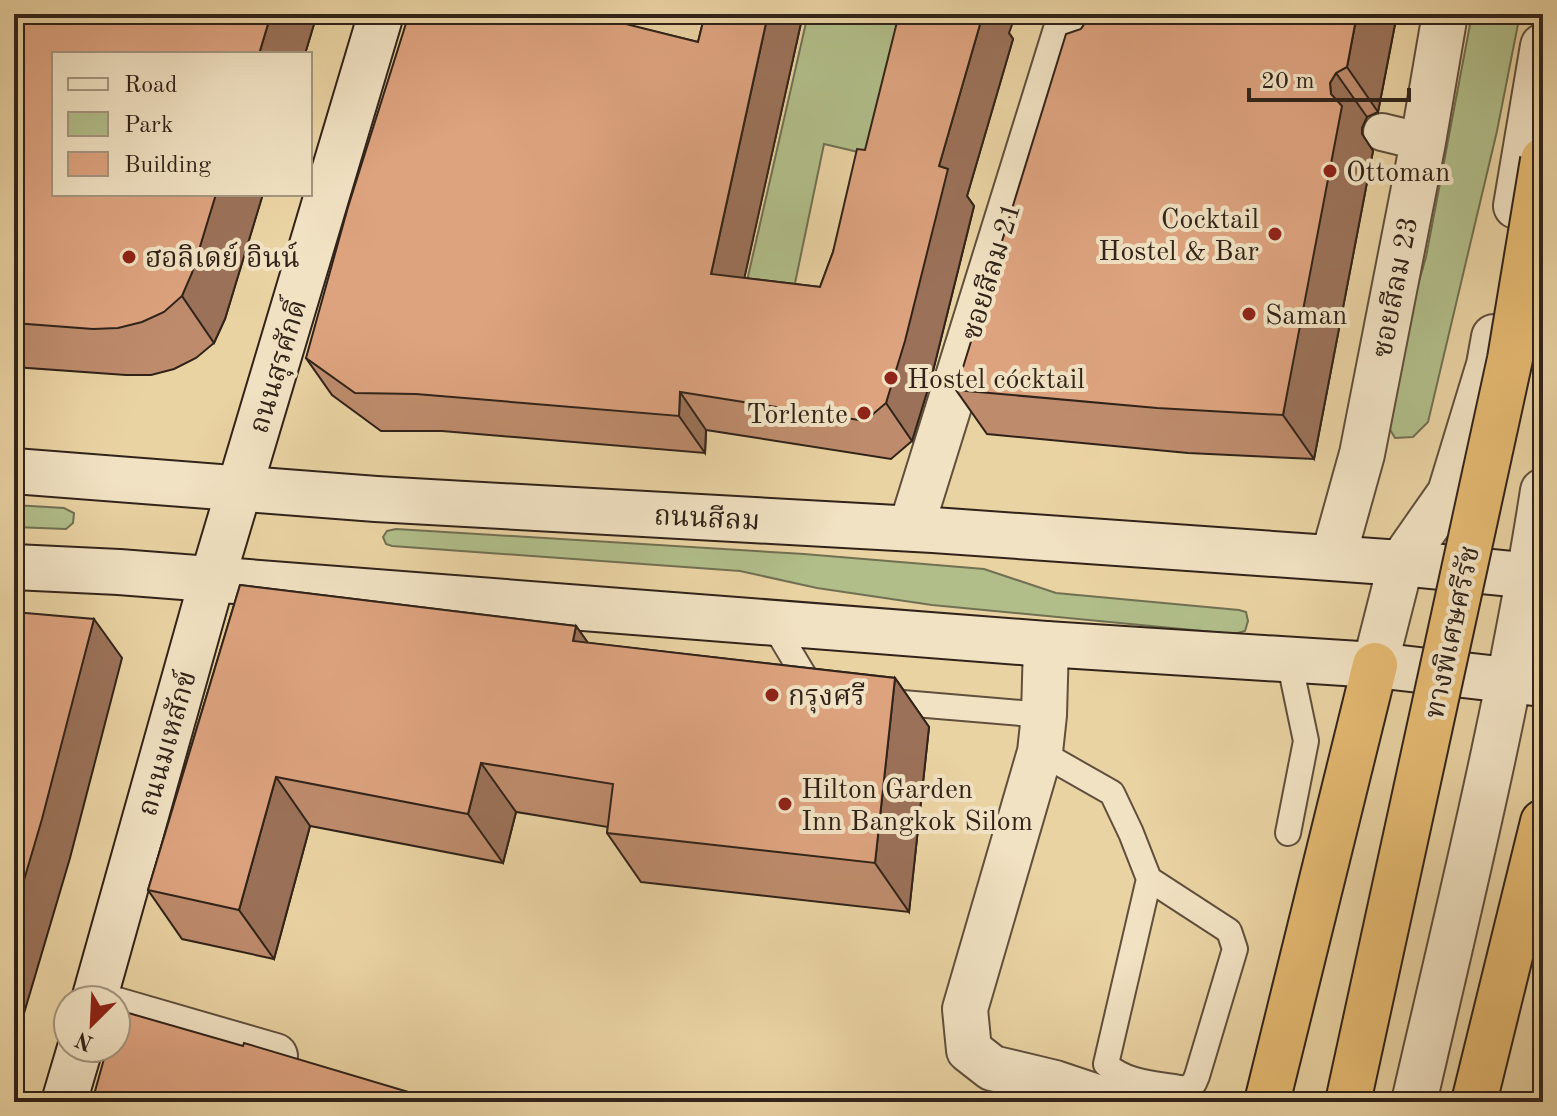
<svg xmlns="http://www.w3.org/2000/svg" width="1557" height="1116" viewBox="0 0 1557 1116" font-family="'Old Standard TT','Noto Serif Thai',serif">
  <rect width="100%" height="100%" fill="#ead3a3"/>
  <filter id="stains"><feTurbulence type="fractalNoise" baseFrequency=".0025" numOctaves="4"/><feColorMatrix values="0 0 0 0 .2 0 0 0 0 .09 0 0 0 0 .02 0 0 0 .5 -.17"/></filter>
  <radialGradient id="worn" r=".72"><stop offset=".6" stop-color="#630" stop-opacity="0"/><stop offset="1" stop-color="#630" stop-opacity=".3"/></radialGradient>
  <!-- green -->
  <g fill="#b1be8a" stroke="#717052" stroke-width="2">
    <path d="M808,14H929L892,160L824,144L789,312L741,307Z"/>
    <path d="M1472,14H1520L1497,131L1428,422L1413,437L1395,438L1381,414L1426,257Z"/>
    <path d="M14,505L64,508L74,513L73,523L66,529L14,527Z"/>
    <path d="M396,529L804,554L984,569L1056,593L1239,610L1246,612L1248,621L1245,631L1234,634L932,605L817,588L740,571L392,546L386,544L383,537L387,531Z"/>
  </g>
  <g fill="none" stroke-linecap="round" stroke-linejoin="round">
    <!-- service casing -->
    <g stroke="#5f4f3c" stroke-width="28">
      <g id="service">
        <path d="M772,622L815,694"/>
        <path d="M879,701L1044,715"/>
        <path d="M1040,752L1112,793L1131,833L1149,879L1106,1064C1125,1084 1160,1084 1186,1089L1194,1083L1197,1076L1235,949L1229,931L1149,879"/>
        <path d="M1288,833L1306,741L1289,660"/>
      </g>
    </g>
    <!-- pedestrian casing -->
    <g stroke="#5f4f3c" stroke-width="40">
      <path id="pedestrian" d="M1382,132L1423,142"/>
    </g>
    <!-- minor casing -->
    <g stroke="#5f4f3c" stroke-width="48">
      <g id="minor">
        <path d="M911,528L1071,14"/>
        <path d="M1333,558L1362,454L1423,142L1445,14"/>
        <path d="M1046,644L1044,715L1040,752L965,1009L969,1050L992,1068L1055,1083L1112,1102"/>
        <path d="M116,1010L275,1056"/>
      </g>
    </g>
    <!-- tertiary casing -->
    <g stroke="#5f4f3c" stroke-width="48">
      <g id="tertiary">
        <path d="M1516,206L1543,46"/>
        <path d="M1375,665L1401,563L1450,493L1489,365L1494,337"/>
        <path d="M1414,1102C1461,899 1511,697 1543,491"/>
      </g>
    </g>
    <!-- secondary casing -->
    <g stroke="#312319" stroke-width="48">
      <g id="secondary">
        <path d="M14,471L376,499L933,530L1401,563L1543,577"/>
        <path d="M14,567L119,572L1046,644L1375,665L1543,684"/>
        <path d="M94,1000L212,580L381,14"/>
        <path d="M64,1102L80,1048"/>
      </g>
    </g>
    <!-- motorway casing -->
    <g stroke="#312319" stroke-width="48">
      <g id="motorway">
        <path d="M1267,1102L1375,665"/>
        <path d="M1474,1102L1543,822"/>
      </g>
    </g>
    <!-- service -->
    <use href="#service" stroke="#f1e2c3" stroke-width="24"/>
    <!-- pedestrian -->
    <use href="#pedestrian" stroke="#f1e2c3" stroke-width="36"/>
    <!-- minor -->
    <use href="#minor" stroke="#f1e2c3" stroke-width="44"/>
    <!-- tertiary -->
    <use href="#tertiary" stroke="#f1e2c3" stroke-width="44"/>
    <!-- secondary -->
    <use href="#secondary" stroke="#f1e2c3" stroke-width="44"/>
    <!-- motorway -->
    <use href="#motorway" stroke="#e5ba72" stroke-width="44"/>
    <!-- motorway-bridge casing -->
    <g stroke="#312319" stroke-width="48" stroke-linecap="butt">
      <path id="motorway-bridge" d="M1348,1102L1510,359L1543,160"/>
    </g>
    <!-- motorway-bridge -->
    <use href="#motorway-bridge" stroke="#e5ba72" stroke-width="44"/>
  </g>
  <!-- wall -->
  <g fill="#be8c6d" stroke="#312319" stroke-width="2">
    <path d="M14,14H317L225,319L214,343L196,358L174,369L151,375H126L14,367Z"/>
    <path d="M705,14H803L744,278L820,287L833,252L865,150L1009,33L1013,39L967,196L974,206L931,379L912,441L891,459L706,430L705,453L442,431H381L332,395L306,358L632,26L698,42Z"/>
    <path d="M1087,14H1397L1378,112L1367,117L1362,128V134L1373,151L1314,459L1188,453L987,434L956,390L1081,29L1087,20Z"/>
    <path d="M240,585L576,626L588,643L895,678L929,727L909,912L641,882L607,833L608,827L516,812L503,863L310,826L274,959L182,939L148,890Z"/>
  </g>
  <!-- shaded-wall -->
  <g fill="#9b7259" stroke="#312319" stroke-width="2">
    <path d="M271,14H317L305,54H259Z"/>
    <path d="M599,14H636L624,55L598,17Z"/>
    <path d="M768,14H803L737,311L711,274Z"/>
    <path d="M983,14H1016L1009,33L1013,39L967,196L974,206L931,379L912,441L886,403L939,166Z"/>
    <path d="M1357,14H1397L1378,112L1347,67Z"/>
    <path d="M1336,73L1367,117L1362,128V134L1373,151L1314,459L1283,415L1331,94L1330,83Z"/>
    <path d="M216,194H263L225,319L214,343L182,296Z"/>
    <path d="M680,392L706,430L705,453L679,416Z"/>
    <path d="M94,619L122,658L70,858L14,1047V914Z"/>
    <path d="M576,626L610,674L573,641Z"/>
    <path d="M895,678L929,727L909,912L875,863Z"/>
    <path d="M481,763L516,812L503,863L468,814Z"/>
    <path d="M276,777L310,826L274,959L239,910Z"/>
  </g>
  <!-- building -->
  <g fill="#dda37f" stroke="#312319" stroke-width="2">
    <path d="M14,14H271L259,54H54V194H216L192,273L182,296L164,312L142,322L118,328L93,329L14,323Z"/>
    <path d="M409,14H599L598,17L698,42L705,14H768L711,274L820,287L833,252L857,149L865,150L899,14H983L939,166L948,169L905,341L886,403L865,421L680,392L679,416L416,394L355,393L306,358L348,207Z"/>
    <path d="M1087,14H1357L1347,67L1336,73L1330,83L1331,94L1342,106L1283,415L1157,408L956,390L1066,34L1081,29L1087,20Z"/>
    <path d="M240,585L576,626L573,641L895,678L875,863L607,833L613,784L481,763L468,814L276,777L239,910L148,890Z"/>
    <path d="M14,612L94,619L42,819L14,914Z"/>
    <path d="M118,1010L243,1046L244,1043L442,1102H92L107,1048H116V1016Z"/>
  </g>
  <!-- markers -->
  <g fill="#8f2418" stroke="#f1e2c3" stroke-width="3">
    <circle cx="1330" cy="171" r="8"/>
    <circle cx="1275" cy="234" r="8"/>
    <circle cx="129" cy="257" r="8"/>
    <circle cx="1249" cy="314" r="8"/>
    <circle cx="891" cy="378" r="8"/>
    <circle cx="864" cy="413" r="8"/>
    <circle cx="772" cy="695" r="8"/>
    <circle cx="785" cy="804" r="8"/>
  </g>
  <g text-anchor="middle" stroke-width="8" stroke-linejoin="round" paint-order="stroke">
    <!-- poi labels -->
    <g font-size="28" fill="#312319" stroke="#f1e2c3" text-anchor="start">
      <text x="1346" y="181">Ottoman</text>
      <text x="1259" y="228" text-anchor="end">Cocktail<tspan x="1259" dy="32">Hostel &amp; Bar</tspan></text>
      <text x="145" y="267">ฮอลิเดย์ อินน์</text>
      <text x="1265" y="324">Saman</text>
      <text x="907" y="388">Hostel cócktail</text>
      <text x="848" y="423" text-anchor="end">Torlente</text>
      <text x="788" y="705">กรุงศรี</text>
      <text x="801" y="798">Hilton Garden<tspan x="801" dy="32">Inn Bangkok Silom</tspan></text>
    </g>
    <!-- street labels -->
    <g font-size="28" fill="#312319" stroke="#f1e2c3">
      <text transform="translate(990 271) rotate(-73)" y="10">ซอยสีลม 21</text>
      <text transform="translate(1394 287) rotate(-79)" y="10">ซอยสีลม 23</text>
      <text transform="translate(277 366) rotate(-73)" y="10">ถนนสุรศักดิ์</text>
      <text transform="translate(707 517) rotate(3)" y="10">ถนนสีลม</text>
      <text transform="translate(1451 632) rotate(-78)" y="10">ทางพิเศษศรีรัช</text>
      <text transform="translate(166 743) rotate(-74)" y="10">ถนนมเหสักข์</text>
    </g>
  </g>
  <!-- margin -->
  <rect width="1557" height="1116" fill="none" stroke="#ead3a3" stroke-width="48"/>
  <rect x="16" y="16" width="1525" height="1084" fill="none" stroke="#312319" stroke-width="4"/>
  <rect x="24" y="24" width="1509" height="1068" fill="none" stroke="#312319" stroke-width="2"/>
  <!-- legend -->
  <rect x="52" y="52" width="260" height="144" fill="#f1e2c3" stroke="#a4967f" stroke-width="2"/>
  <rect x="68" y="78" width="40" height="12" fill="#f1e2c3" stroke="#a4967f" stroke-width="2"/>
  <text x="124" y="92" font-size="24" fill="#312319">Road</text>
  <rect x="68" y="112" width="40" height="24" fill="#b1be8a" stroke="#a4967f" stroke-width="2"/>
  <text x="124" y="132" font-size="24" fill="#312319">Park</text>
  <rect x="68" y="152" width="40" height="24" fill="#dda37f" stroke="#a4967f" stroke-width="2"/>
  <text x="124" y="172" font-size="24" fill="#312319">Building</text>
  <!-- north arrow -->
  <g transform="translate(92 1024) rotate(204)"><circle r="38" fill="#f1e2c3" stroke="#a4967f" stroke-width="2"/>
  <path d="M0-6L14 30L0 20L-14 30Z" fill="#8f2418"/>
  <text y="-12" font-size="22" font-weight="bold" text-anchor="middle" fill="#312319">N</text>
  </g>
  <!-- scale -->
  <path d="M1249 88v12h160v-12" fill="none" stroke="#312319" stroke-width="4"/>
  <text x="1261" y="88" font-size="24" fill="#312319" stroke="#f1e2c3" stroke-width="6" paint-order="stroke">20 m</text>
  <rect width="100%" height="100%" filter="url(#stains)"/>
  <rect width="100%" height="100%" fill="url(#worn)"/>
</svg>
